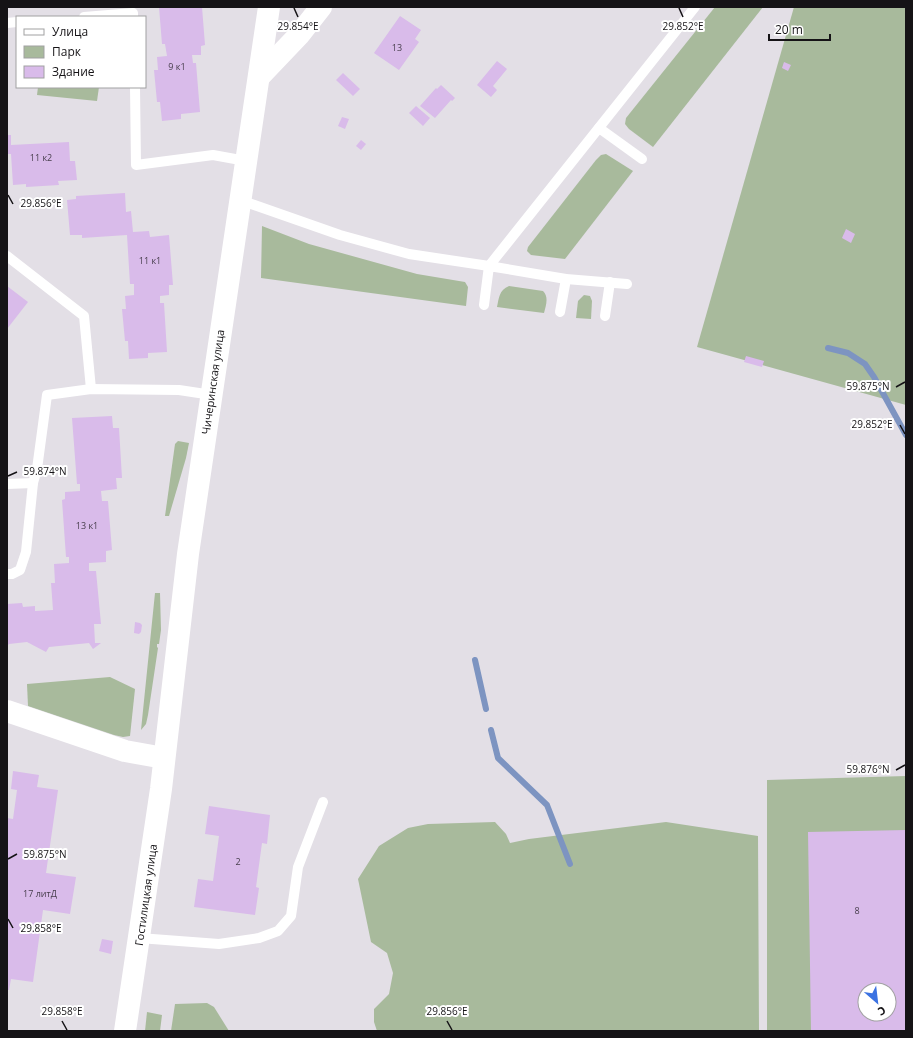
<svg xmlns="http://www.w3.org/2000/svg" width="913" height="1038" viewBox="0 0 913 1038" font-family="'Open Sans',sans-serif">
  <rect width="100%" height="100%" fill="#e3dfe6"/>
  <!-- green -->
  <g fill="#a8ba9c" fill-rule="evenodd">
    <path d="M715,7H763L653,147L629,129L625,124L626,118Z"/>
    <path d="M794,7H906V405L697,347Z"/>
    <path d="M38,87H99L97,101L37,95Z"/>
    <path d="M606,154L633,171L565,259L531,255L527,251L528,247L596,160L601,155Z"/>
    <path d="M262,226L309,244L417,274L465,282L468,287L466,306L261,278Z"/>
    <path d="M509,286L543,291C549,297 546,305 544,313L497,307C499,298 499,290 509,286Z"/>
    <path d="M584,295L590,296L592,301L591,319L576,318L578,301Z"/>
    <path d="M178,441L189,443L186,458L169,516H165L175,444Z"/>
    <path d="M155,593H160L161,630L159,644H157V647L158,648L148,715L146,724L141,730Z"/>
    <path d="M110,677L135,689L130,736L123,737L114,735L28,706L27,684Z"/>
    <path d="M906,776V1031H767V780ZM865,990H889V1014H865Z"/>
    <path d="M495,822L506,834L510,843L529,839L666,822L758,836L759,1031H377L374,1022V1009L389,994L393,973L387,953L371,942L358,879L379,846L408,828L428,824Z"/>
    <path d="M207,1003L214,1007L229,1031H171L175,1004Z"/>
    <path d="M147,1012L162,1015L160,1031H145Z"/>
  </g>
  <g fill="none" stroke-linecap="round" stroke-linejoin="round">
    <!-- stream -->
    <g stroke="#7d94c1" stroke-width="6">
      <path d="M828,348L848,353L865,364L874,377L906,435"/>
      <path d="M475,660L486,709"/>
      <path d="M491,730L498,758L547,805L570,864"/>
    </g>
  </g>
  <!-- building -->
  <g fill="#d9bbea" fill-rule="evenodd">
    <path d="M159,7H202L205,45L201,46V55H192L193,63H196L200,112L181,114V119L162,121L160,102H157L154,70H158L157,57L167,56L165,44H162Z"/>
    <path d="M400,16L421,30L415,39L419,42L399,70L374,53Z"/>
    <path d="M497,61L507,69L493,86L497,90L491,97L477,85Z"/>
    <path d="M784,62L791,65L788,71L782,68Z"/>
    <path d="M343,73L360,89L353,96L336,80Z"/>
    <path d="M441,85L455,98L452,101L451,100L435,118L420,106L436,88L437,89Z"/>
    <path d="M416,106L430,118L423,126L409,113Z"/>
    <path d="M342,117L349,119L345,129L338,126Z"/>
    <path d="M7,135H11V145L69,142L70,161H75L77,180L58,181L59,185L26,187V184L13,185L11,154H7Z"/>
    <path d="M361,140L366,144L361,150L356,146Z"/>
    <path d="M125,193L126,212L131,211L133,232L149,231L150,237L169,235L173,285H169V295L160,296V303H164L167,352L148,353V358L129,359L128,341H125L122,309H126L125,296L134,295V284H130L127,235L82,238V235H70L67,200L76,199V196Z"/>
    <path d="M846,229L855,234L851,243L842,238Z"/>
    <path d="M7,286L28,302L7,329Z"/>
    <path d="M746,356L764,361L762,367L744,362Z"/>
    <path d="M112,416L113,428H119L122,478H116L117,489L101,491L102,501H108L112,550L106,551V562L89,563V571H96L101,624H94L95,643H101L93,649L89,643L49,647L46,652L27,642L9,644L7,646V604L22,603L23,607L35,606V611L53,610L51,583H55L54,564L69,563V557H66L62,500L65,499V492L80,491V484H77L72,418Z"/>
    <path d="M135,622L140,623L142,625L141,632L139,634L134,633Z"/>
    <path d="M13,771L39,775L37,787L58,790L46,873L76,877L70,914L43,910L33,982L11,979L9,990H7V818L13,819L17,790L11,789Z"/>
    <path d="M209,806L270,815L267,844L262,843L256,887L259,888L255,915L194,907L198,879L213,881L219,836L205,834Z"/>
    <path d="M906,830V1031H811L808,832ZM865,990H889V1014H865Z"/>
    <path d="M102,939L113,941L111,954L99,951Z"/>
  </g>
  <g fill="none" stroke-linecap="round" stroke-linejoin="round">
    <!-- service -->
    <g stroke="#fff" stroke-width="10">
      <path d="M84,17L133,13V17"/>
      <path d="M7,23L17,22"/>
      <path d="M135,87L136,165L213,155L246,161"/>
      <path d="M599,128L642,159"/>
      <path d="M240,200L340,235L409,254L489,266L695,7"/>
      <path d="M7,256L84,316L91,389"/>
      <path d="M484,305L489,266L566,279L627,284"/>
      <path d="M560,312L566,279"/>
      <path d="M605,316L610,282"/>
      <path d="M7,484L33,483"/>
      <path d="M7,574H12L20,570L26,552L33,483L37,469L47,395L91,389L179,390L212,395"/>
      <path d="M139,938L219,944L259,938L278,931L291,916L298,867L323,802"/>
    </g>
    <!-- tertiary -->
    <g stroke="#fff" stroke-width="22">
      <path d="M259,77L299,35L321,7"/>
      <path d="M7,711L125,751L164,758"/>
    </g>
    <!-- secondary -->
    <path stroke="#fff" stroke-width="22" d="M125,1031L161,789L188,554L269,7"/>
  </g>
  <!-- ticks -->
  <path fill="none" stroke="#151316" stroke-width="1.5" d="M294,8L298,17M679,8L683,17M8,195L13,204M896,387L905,382M900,425L905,434M8,476L17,472M896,770L905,765M8,859L17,854M8,919L13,928M62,1021L67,1030M447,1021L452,1030"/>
  <g text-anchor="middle" stroke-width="4" stroke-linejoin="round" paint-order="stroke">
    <!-- number labels -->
    <g font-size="9" fill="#463d4b">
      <text x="397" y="51">13</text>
      <text x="177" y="70">9 к1</text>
      <text x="41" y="161">11 к2</text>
      <text x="150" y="264">11 к1</text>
      <text x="87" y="529">13 к1</text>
      <text x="238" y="865">2</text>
      <text x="40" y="897">17 литД</text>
      <text x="857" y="914">8</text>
    </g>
    <!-- street labels -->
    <g font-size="11" fill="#151316" stroke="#fff">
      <text transform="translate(213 382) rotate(-82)" y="4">Чичеринская улица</text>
      <text transform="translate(146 895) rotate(-82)" y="4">Гостилицкая улица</text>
    </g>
  </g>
  <g font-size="10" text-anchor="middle" fill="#151316" stroke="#fff" stroke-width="4" stroke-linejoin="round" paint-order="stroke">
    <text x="298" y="30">29.854°E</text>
    <text x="683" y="30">29.852°E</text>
    <text x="41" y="207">29.856°E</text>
    <text x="868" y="390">59.875°N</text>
    <text x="872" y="428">29.852°E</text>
    <text x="45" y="475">59.874°N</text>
    <text x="868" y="773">59.876°N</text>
    <text x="45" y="858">59.875°N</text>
    <text x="41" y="932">29.858°E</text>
    <text x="62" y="1015">29.858°E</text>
    <text x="447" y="1015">29.856°E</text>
  </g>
  <!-- border -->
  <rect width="913" height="1038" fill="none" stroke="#151316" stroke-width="16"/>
  <!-- legend -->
  <rect x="16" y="16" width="130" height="72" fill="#ffffff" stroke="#a1a1a2"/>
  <rect x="24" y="29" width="20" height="6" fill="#ffffff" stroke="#a1a1a2"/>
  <text x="52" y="36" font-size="12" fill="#151316">Улица</text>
  <rect x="24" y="46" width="20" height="12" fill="#a8ba9c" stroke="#a1a1a2"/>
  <text x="52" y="56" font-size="12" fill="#151316">Парк</text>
  <rect x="24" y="66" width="20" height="12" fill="#d9bbea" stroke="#a1a1a2"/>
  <text x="52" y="76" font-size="12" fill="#151316">Здание</text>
  <!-- north arrow -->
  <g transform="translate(877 1002) rotate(152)"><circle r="19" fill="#ffffff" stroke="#a1a1a2"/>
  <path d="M0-3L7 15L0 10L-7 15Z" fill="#3b72e2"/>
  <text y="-6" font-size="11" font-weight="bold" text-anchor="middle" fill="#151316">С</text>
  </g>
  <!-- scale -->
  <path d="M769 34v6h61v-6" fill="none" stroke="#151316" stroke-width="2"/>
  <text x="775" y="34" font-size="12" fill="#151316" stroke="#ffffff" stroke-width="3" paint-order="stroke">20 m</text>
</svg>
